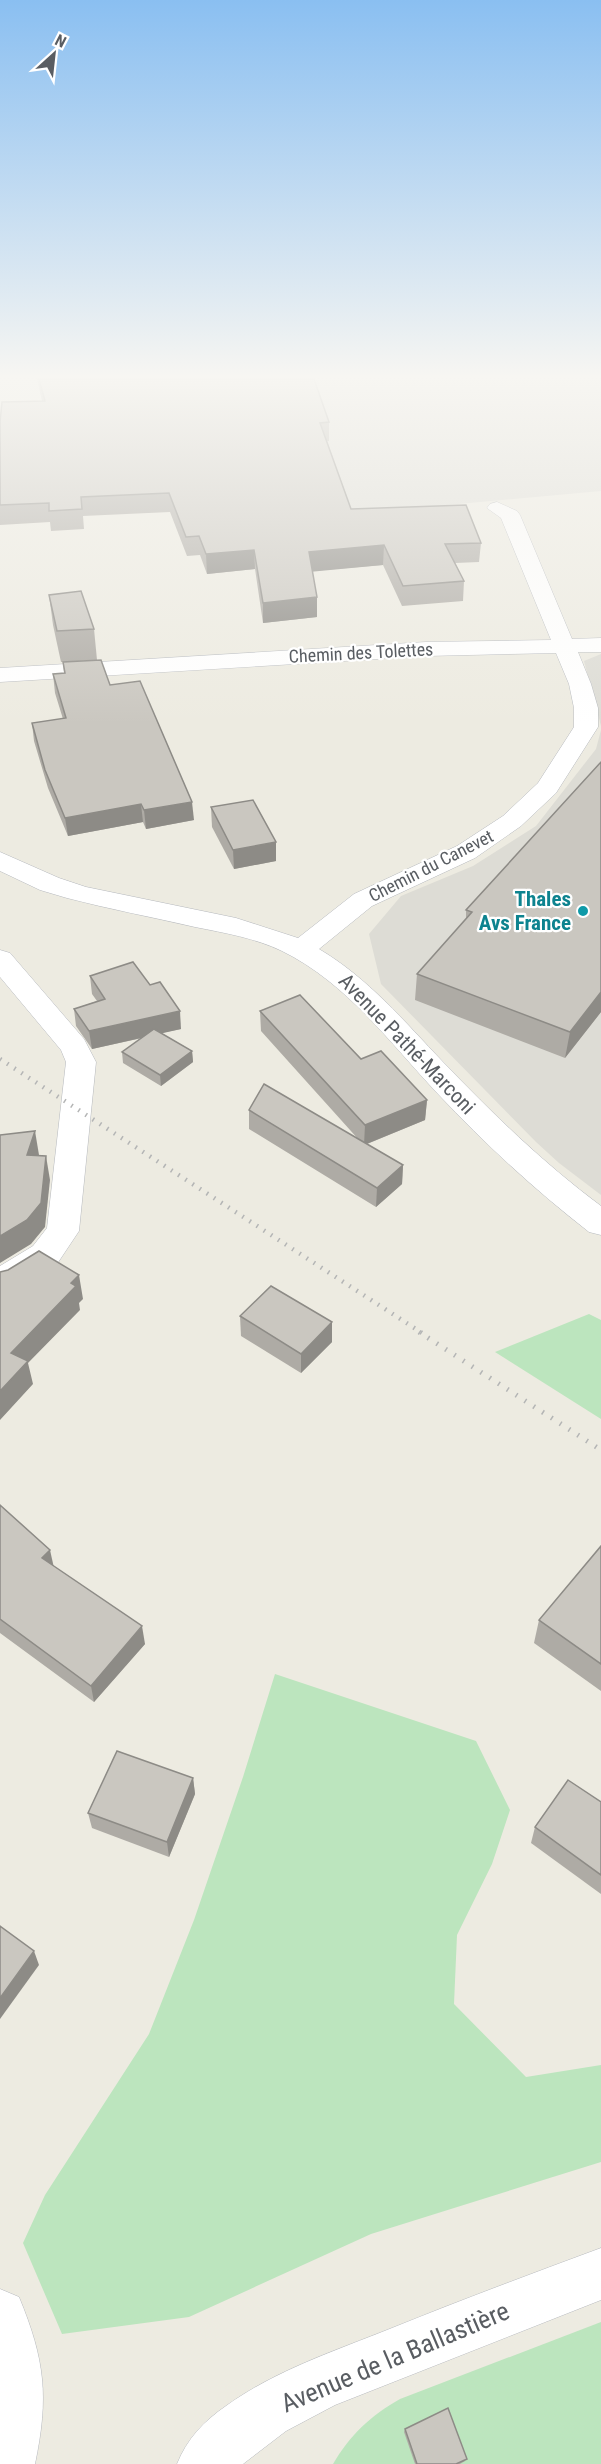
<svg xmlns="http://www.w3.org/2000/svg" width="601" height="2464" viewBox="0 0 601 2464" font-family="'Roboto Condensed',sans-serif">
  <rect width="100%" height="100%" fill="#edebe1"/>
  <!-- industrial -->
  <g fill="#dddcd5">
    <path d="M168,379H601V491L195,528Z"/>
    <path d="M601,654V726L584,661Z"/>
    <path d="M601,730V1195L559,1163L536,1142L381,984L369,934L401,896L473,866L536,826L596,749Z"/>
  </g>
  <!-- green -->
  <g fill="#bce5be">
    <path d="M589,1314L601,1320V1419L495,1352Z"/>
    <path d="M275,1674L476,1741L510,1810L492,1864L457,1935L454,2004L526,2077L601,2065V2162L371,2234L189,2317L62,2334L23,2243L45,2195L149,2034L194,1920L243,1777Z"/>
    <path d="M601,2322V2464H333C350,2435 370,2416 400,2399Z"/>
  </g>
  <g fill="none" stroke-linecap="round" stroke-linejoin="round">
    <!-- minor casing -->
    <g stroke="#b6b9be" stroke-width="1">
      <g id="minor">
        <path d="M497,502L517,511L520,515L572,639L601,638V652H578L591,684L598,708V727L556,793L521,826L475,858L372,906L319,949C368,978 404,1021 443,1062C492,1113 543,1163 601,1206V1235L589,1232C535,1190 485,1144 438,1094C390,1043 347,983 282,951C255,938 225,933 195,927C152,917 109,909 67,898L40,890L0,871V852L59,878L86,887L236,918L298,938L354,894L457,846L503,816L538,783L574,727V708L569,684L556,653L426,656L0,682V668L426,642L551,640L501,518L487,508L490,504Z"/>
        <path d="M0,950L10,953L84,1039L96,1062L79,1231L57,1264L12,1292L0,1296V1266L33,1246L47,1228L66,1062L61,1050L0,977Z"/>
        <path d="M601,2248V2300L335,2405L286,2431L243,2464H177C187,2439 204,2421 226,2406C276,2370 335,2351 392,2328C461,2300 531,2274 601,2248Z"/>
        <path d="M0,2289L19,2297C45,2360 49,2397 35,2464H0Z"/>
      </g>
    </g>
    <!-- minor -->
    <use href="#minor" fill="#fff" fill-rule="evenodd"/>
    <!-- rail-far1 -->
    <path stroke="#b4b5b5" stroke-width="4.5" stroke-dasharray="1.5 7" stroke-linecap="butt" d="M0,1059L422,1333"/>
    <!-- rail -->
    <path stroke="#b4b5b5" stroke-width="5" stroke-dasharray="1.5 9" stroke-linecap="butt" d="M419,1332L601,1450"/>
  </g>
  <!-- wall -->
  <g fill="#aeaba5">
    <path d="M37,379H314L329,422V441H327L351,509L481,543L479,562L455,563L464,581L463,601L402,606L383,565L312,571L317,617L263,623L255,569L207,574L200,555L187,556L170,512L83,516L84,529L51,531L50,522L0,525V422L42,401Z"/>
    <path d="M49,595L94,629L97,660L61,662L53,625Z"/>
    <path d="M63,662L110,685L194,820L146,829L143,822L68,836L48,788L34,741L32,723L63,719L55,693L53,674L64,673Z"/>
    <path d="M601,762V1012L565,1058L415,1000L417,974L466,920V910Z"/>
    <path d="M211,807L276,861L234,869L212,827Z"/>
    <path d="M90,976L181,1029L161,1033L192,1051L193,1062L161,1086L123,1063L122,1052L142,1038L92,1049L76,1026L74,1009L97,1001L92,994Z"/>
    <path d="M260,1011L361,1059L427,1100L425,1120L367,1144L403,1165L402,1184L376,1207L249,1129V1110L359,1140L261,1031Z"/>
    <path d="M240,1316L332,1322V1342L301,1373L241,1336Z"/>
    <path d="M0,1505L54,1566L145,1644L94,1702L0,1633Z"/>
    <path d="M601,1546V1691L534,1643L539,1620Z"/>
    <path d="M193,1778L195,1794L169,1857L92,1828L88,1813Z"/>
    <path d="M601,1802V1894L531,1843L535,1827Z"/>
    <path d="M405,2429L465,2461L460,2464H415L404,2432Z"/>
  </g>
  <!-- shaded-wall -->
  <g fill="#8d8b86">
    <path d="M384,545L383,565L309,572V552Z"/>
    <path d="M254,550L255,569L207,574L206,554Z"/>
    <path d="M317,597V617L263,623V603Z"/>
    <path d="M192,802L194,820L146,829L144,810Z"/>
    <path d="M141,804L143,822L68,836L65,818Z"/>
    <path d="M276,842V861L234,869L233,850Z"/>
    <path d="M601,992V1012L565,1058L570,1032Z"/>
    <path d="M180,1011L181,1029L92,1049L89,1031Z"/>
    <path d="M192,1051L193,1062L161,1086L160,1075Z"/>
    <path d="M427,1100L425,1120L364,1145L365,1125Z"/>
    <path d="M35,1131L39,1155H27Z"/>
    <path d="M46,1156L50,1180L45,1227L31,1244L0,1263V1236Z"/>
    <path d="M403,1165L402,1184L376,1207L377,1188Z"/>
    <path d="M79,1275L83,1299L79,1303L80,1310L28,1363L33,1384L0,1420V1391L11,1353L71,1283Z"/>
    <path d="M332,1322V1342L301,1373V1354Z"/>
    <path d="M50,1550L54,1568L42,1558Z"/>
    <path d="M142,1626L145,1644L94,1702L91,1686Z"/>
    <path d="M193,1778L195,1794L169,1857L167,1842Z"/>
    <path d="M34,1951L39,1965L0,2019V1998Z"/>
  </g>
  <!-- building -->
  <g fill="#cac7c0" stroke="#8d8b86" stroke-width="1.5">
    <path d="M39,379H314L329,422L320,423L351,509L466,505L481,543L445,544L464,581L403,586L384,545L309,552L317,597L263,603L254,550L206,554L199,536L186,537L169,493L81,497L82,509L49,511V503L0,505V422L2,402L45,401Z"/>
    <path d="M81,591L94,629L57,631L49,595Z"/>
    <path d="M101,660L110,685L140,681L192,802L144,810L141,804L65,818L45,770L32,723L66,718L53,674L65,673L63,662Z"/>
    <path d="M601,762V992L570,1032L417,974L472,912L466,910Z"/>
    <path d="M253,800L276,842L233,850L211,807Z"/>
    <path d="M133,962L150,985L160,982L180,1011L89,1031L74,1009L105,999L90,976Z"/>
    <path d="M300,995L361,1059L381,1051L427,1100L365,1125L260,1011Z"/>
    <path d="M154,1029L192,1051L160,1075L122,1052Z"/>
    <path d="M264,1084L403,1165L377,1188L249,1110Z"/>
    <path d="M35,1131L27,1155L46,1156L41,1203L27,1220L0,1236V1135Z"/>
    <path d="M39,1251L79,1275L71,1283L76,1286L11,1353L28,1361L0,1391V1272L8,1270Z"/>
    <path d="M271,1286L332,1322L301,1354L240,1316Z"/>
    <path d="M0,1505L50,1550L42,1558L142,1626L91,1686L0,1619Z"/>
    <path d="M601,1546V1664L539,1620Z"/>
    <path d="M117,1751L193,1778L167,1842L88,1813Z"/>
    <path d="M568,1780L601,1802V1875L535,1827Z"/>
    <path d="M0,1926L34,1951L0,1998Z"/>
    <path d="M448,2408L467,2459L456,2464H417L405,2429Z"/>
  </g>
  <!-- sky -->
  <linearGradient id="sky" x2="0" y2="1"><stop stop-color="#8abff1"/><stop offset="0.52" stop-color="#f7f6f2"/><stop offset="1" stop-color="#f7f6f2" stop-opacity="0"/></linearGradient>
  <rect width="601" height="724" fill="url(#sky)"/>
  <!-- markers -->
  <circle fill="#0f9aa8" stroke="#fff" stroke-width="2" cx="583" cy="911" r="6"/>
  <g text-anchor="middle" stroke-width="4.5" stroke-linejoin="round" paint-order="stroke">
    <!-- far-street labels -->
    <g font-size="18" fill="#595d62" stroke="#fff">
      <text transform="translate(361 653) rotate(-3)" y="6">Chemin des Tolettes</text>
      <text transform="translate(431 866) rotate(-27)" y="6">Chemin du Canevet</text>
    </g>
    <!-- culture labels -->
    <g font-size="21" font-weight="bold" fill="#0d838f" stroke="#fff" text-anchor="end">
      <text x="571" y="906">Thales<tspan x="571" dy="24">Avs France</tspan></text>
    </g>
    <!-- street labels -->
    <g font-size="21" fill="#595d62" stroke="#fff">
      <text transform="translate(407 1044) rotate(46)" y="7">Avenue Pathé-Marconi</text>
    </g>
    <!-- near-street labels -->
    <g font-size="26" fill="#595d62" stroke="#fff">
      <text transform="translate(395 2357) rotate(-23)" y="9">Avenue de la Ballastière</text>
    </g>
  </g>
  <!-- north arrow -->
  <g transform="translate(54 54) rotate(27)" stroke="#ffffff" stroke-width="4.5" paint-order="stroke">
  <path d="M0-4.5L10 22L0 15L-10 22Z" fill="#595d62"/>
  <text y="-9" font-size="16" font-weight="bold" text-anchor="middle" fill="#595d62">N</text>
  </g>
</svg>
